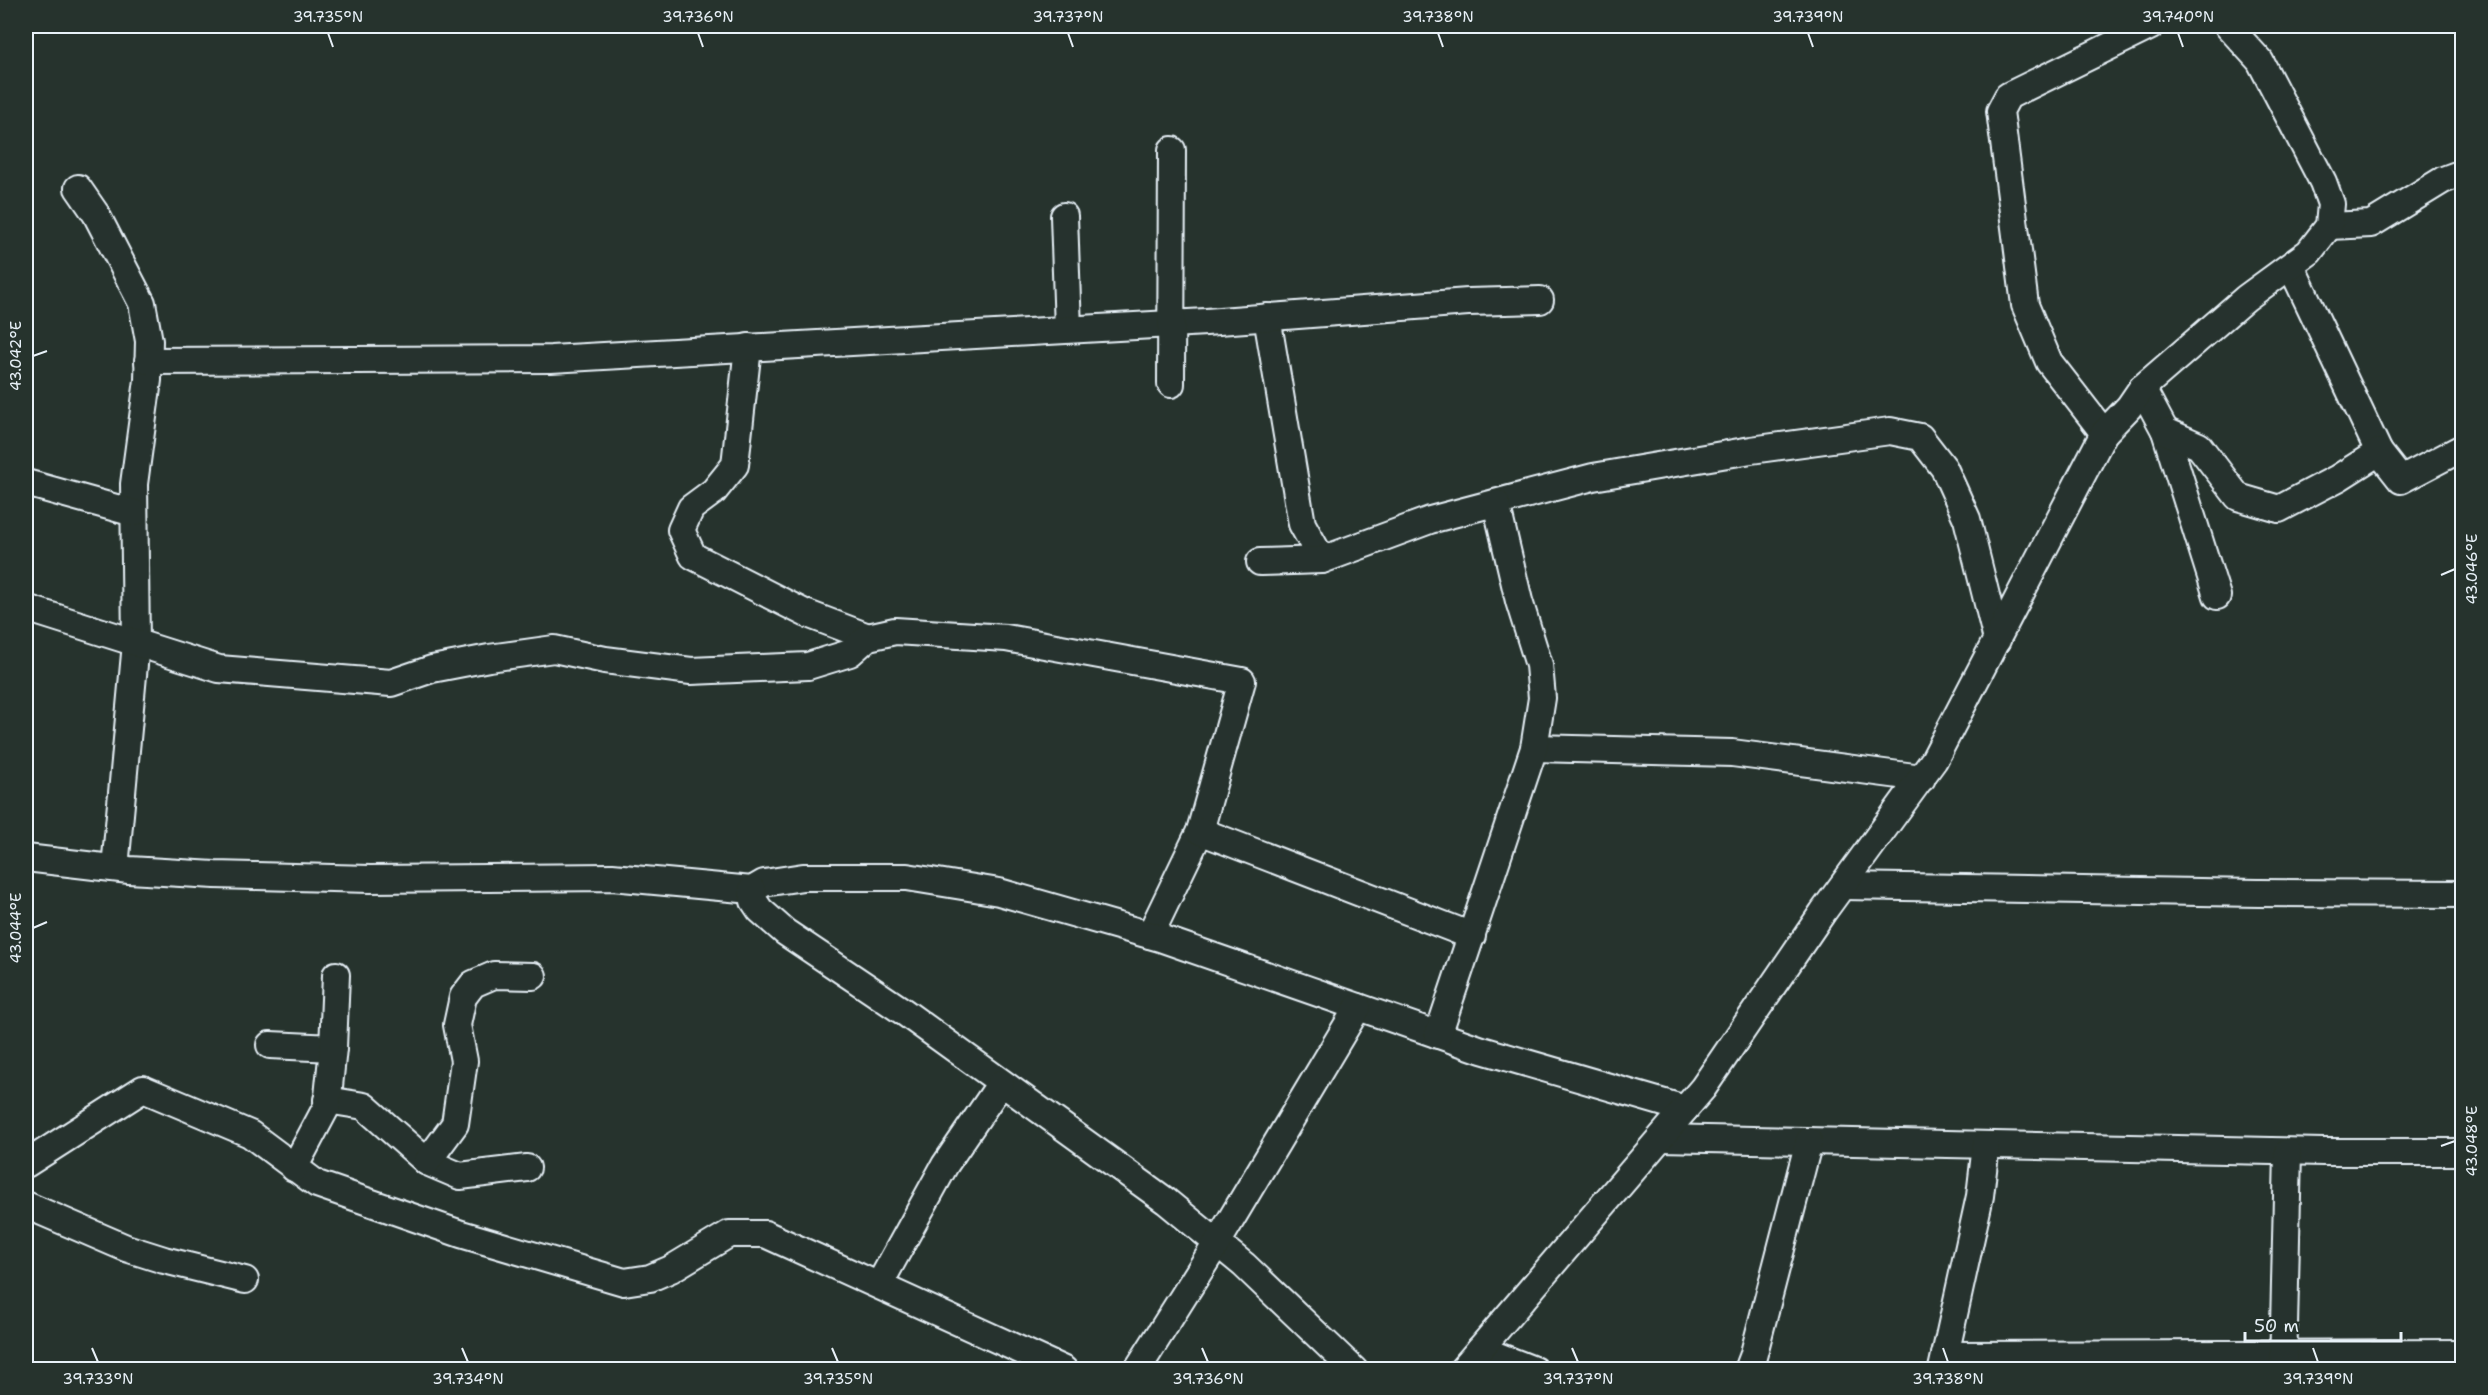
<svg xmlns="http://www.w3.org/2000/svg" width="2488" height="1395" viewBox="0 0 2488 1395" font-family="'Shantell Sans',sans-serif">
  <rect width="100%" height="100%" fill="#26332d"/>
  <filter id="ink" filterUnits="userSpaceOnUse"><feTurbulence type="fractalNoise" baseFrequency=".0167" numOctaves="2"/><feDisplacementMap in="SourceGraphic" scale="12" xChannelSelector="R" yChannelSelector="G"/><feConvolveMatrix kernelMatrix="1 2 1 2 8 2 1 2 1" color-interpolation-filters="sRGB"/></filter>
  <g filter="url(#ink)">
    <g fill="none" stroke-linecap="round" stroke-linejoin="round">
      <!-- minor casing -->
      <g stroke="#e8f1f8" stroke-width="30">
        <g id="minor">
          <path d="M78,188L96,214L142,303L149,341L148,380L134,484L136,643L115,868"/>
          <path d="M1064,216L1068,329"/>
          <path d="M2329,226L2371,224L2443,180L2462,173"/>
          <path d="M2291,266L2379,452"/>
          <path d="M1267,317L1302,524L1322,560"/>
          <path d="M748,347L735,465L714,491L691,508L681,530L693,556L805,613L868,637"/>
          <path d="M148,361L551,359L1206,322L1468,302L1540,300"/>
          <path d="M1171,384L1172,150"/>
          <path d="M2142,388L2165,431L2217,596"/>
          <path d="M2165,431L2199,446L2238,497L2279,509L2338,478L2379,452L2401,480L2462,448"/>
          <path d="M2104,433L2049,362L2025,305L2000,111L2008,96L2151,26"/>
          <path d="M26,483L134,513"/>
          <path d="M1260,562L1322,560L1430,520L1593,477L1751,450L1890,431L1920,437L1944,468L1967,519L1997,640"/>
          <path d="M26,608L219,669L391,683L432,669L489,658L554,649L605,660L691,671L808,666L850,653L868,637L895,631L1006,638L1242,681L1200,831L1150,935"/>
          <path d="M1534,748L1732,753L1922,778"/>
          <path d="M1200,831L1472,936"/>
          <path d="M26,858L129,870L215,875L370,879L612,877L752,890L764,883L803,877H907L999,892L1160,938L1482,1050L1685,1109"/>
          <path d="M1843,886L2258,893L2462,894"/>
          <path d="M752,890L754,901L760,910L785,932L904,1012L1166,1201L1244,1265L1354,1370"/>
          <path d="M1438,1035L1534,748L1542,698L1539,665L1519,601L1496,503"/>
          <path d="M270,1045L333,1048"/>
          <path d="M327,1100L364,1106L427,1162L460,1176L527,1168"/>
          <path d="M1661,1138L2323,1152H2462"/>
          <path d="M427,1162L455,1124L464,1061L457,1025L463,997L473,984L494,975L533,976"/>
          <path d="M26,1164L143,1089L250,1134L317,1184L461,1234L624,1282L650,1278L671,1269L729,1234H765L1064,1370"/>
          <path d="M294,1168L327,1106L333,1048L336,975"/>
          <path d="M26,1205L126,1248L164,1260L245,1280"/>
          <path d="M879,1285L945,1165L1001,1083"/>
          <path d="M1480,1349L1534,1370"/>
          <path d="M1945,1355L2462,1353"/>
          <path d="M1942,1369L1980,1196L1986,1145"/>
          <path d="M1137,1370L1217,1243L1358,1007"/>
          <path d="M1462,1370L1703,1088L1823,912L1934,760L2104,433L2129,407L2142,388L2246,298L2309,252L2329,226L2331,204L2323,182L2260,61L2228,26"/>
          <path d="M1748,1370L1753,1357L1809,1141"/>
          <path d="M2283,1370L2288,1152"/>
        </g>
      </g>
      <!-- minor -->
      <use href="#minor" stroke="#26332d" stroke-width="26"/>
    </g>
  </g>
  <!-- ticks -->
  <path fill="none" stroke="#e8f1f8" stroke-width="2" d="M328,33L333,47M698,33L703,47M1068,33L1073,47M1438,33L1443,47M1808,33L1813,47M2178,33L2183,47M33,356L47,351M2441,575L2455,569M33,928L47,922M2441,1146L2455,1141M92,1348L98,1362M462,1348L468,1362M832,1348L838,1362M1202,1348L1208,1362M1572,1348L1578,1362M1943,1348L1948,1362M2313,1348L2318,1362"/>
  <!-- margin -->
  <rect width="2488" height="1395" fill="none" stroke="#26332d" stroke-width="66"/>
  <!-- scale -->
  <path d="M2245 1332v9h156v-9" fill="none" stroke="#e8f1f8" stroke-width="3"/>
  <text x="2254" y="1332" font-size="18" fill="#e8f1f8" stroke="#26332d" stroke-width="4.5" paint-order="stroke">50 m</text>
  <rect x="33" y="33" width="2422" height="1329" fill="none" stroke="#e8f1f8" stroke-width="2"/>
  <g font-size="15" text-anchor="middle" fill="#e8f1f8">
    <text x="328" y="22">39.735°N</text>
    <text x="698" y="22">39.736°N</text>
    <text x="1068" y="22">39.737°N</text>
    <text x="1438" y="22">39.738°N</text>
    <text x="1808" y="22">39.739°N</text>
    <text x="2178" y="22">39.740°N</text>
    <text transform="translate(16 356) rotate(-90)" y="5">43.042°E</text>
    <text transform="translate(2472 569) rotate(-90)" y="5">43.046°E</text>
    <text transform="translate(16 928) rotate(-90)" y="5">43.044°E</text>
    <text transform="translate(2472 1141) rotate(-90)" y="5">43.048°E</text>
    <text x="98" y="1384">39.733°N</text>
    <text x="468" y="1384">39.734°N</text>
    <text x="838" y="1384">39.735°N</text>
    <text x="1208" y="1384">39.736°N</text>
    <text x="1578" y="1384">39.737°N</text>
    <text x="1948" y="1384">39.738°N</text>
    <text x="2318" y="1384">39.739°N</text>
  </g>
</svg>
